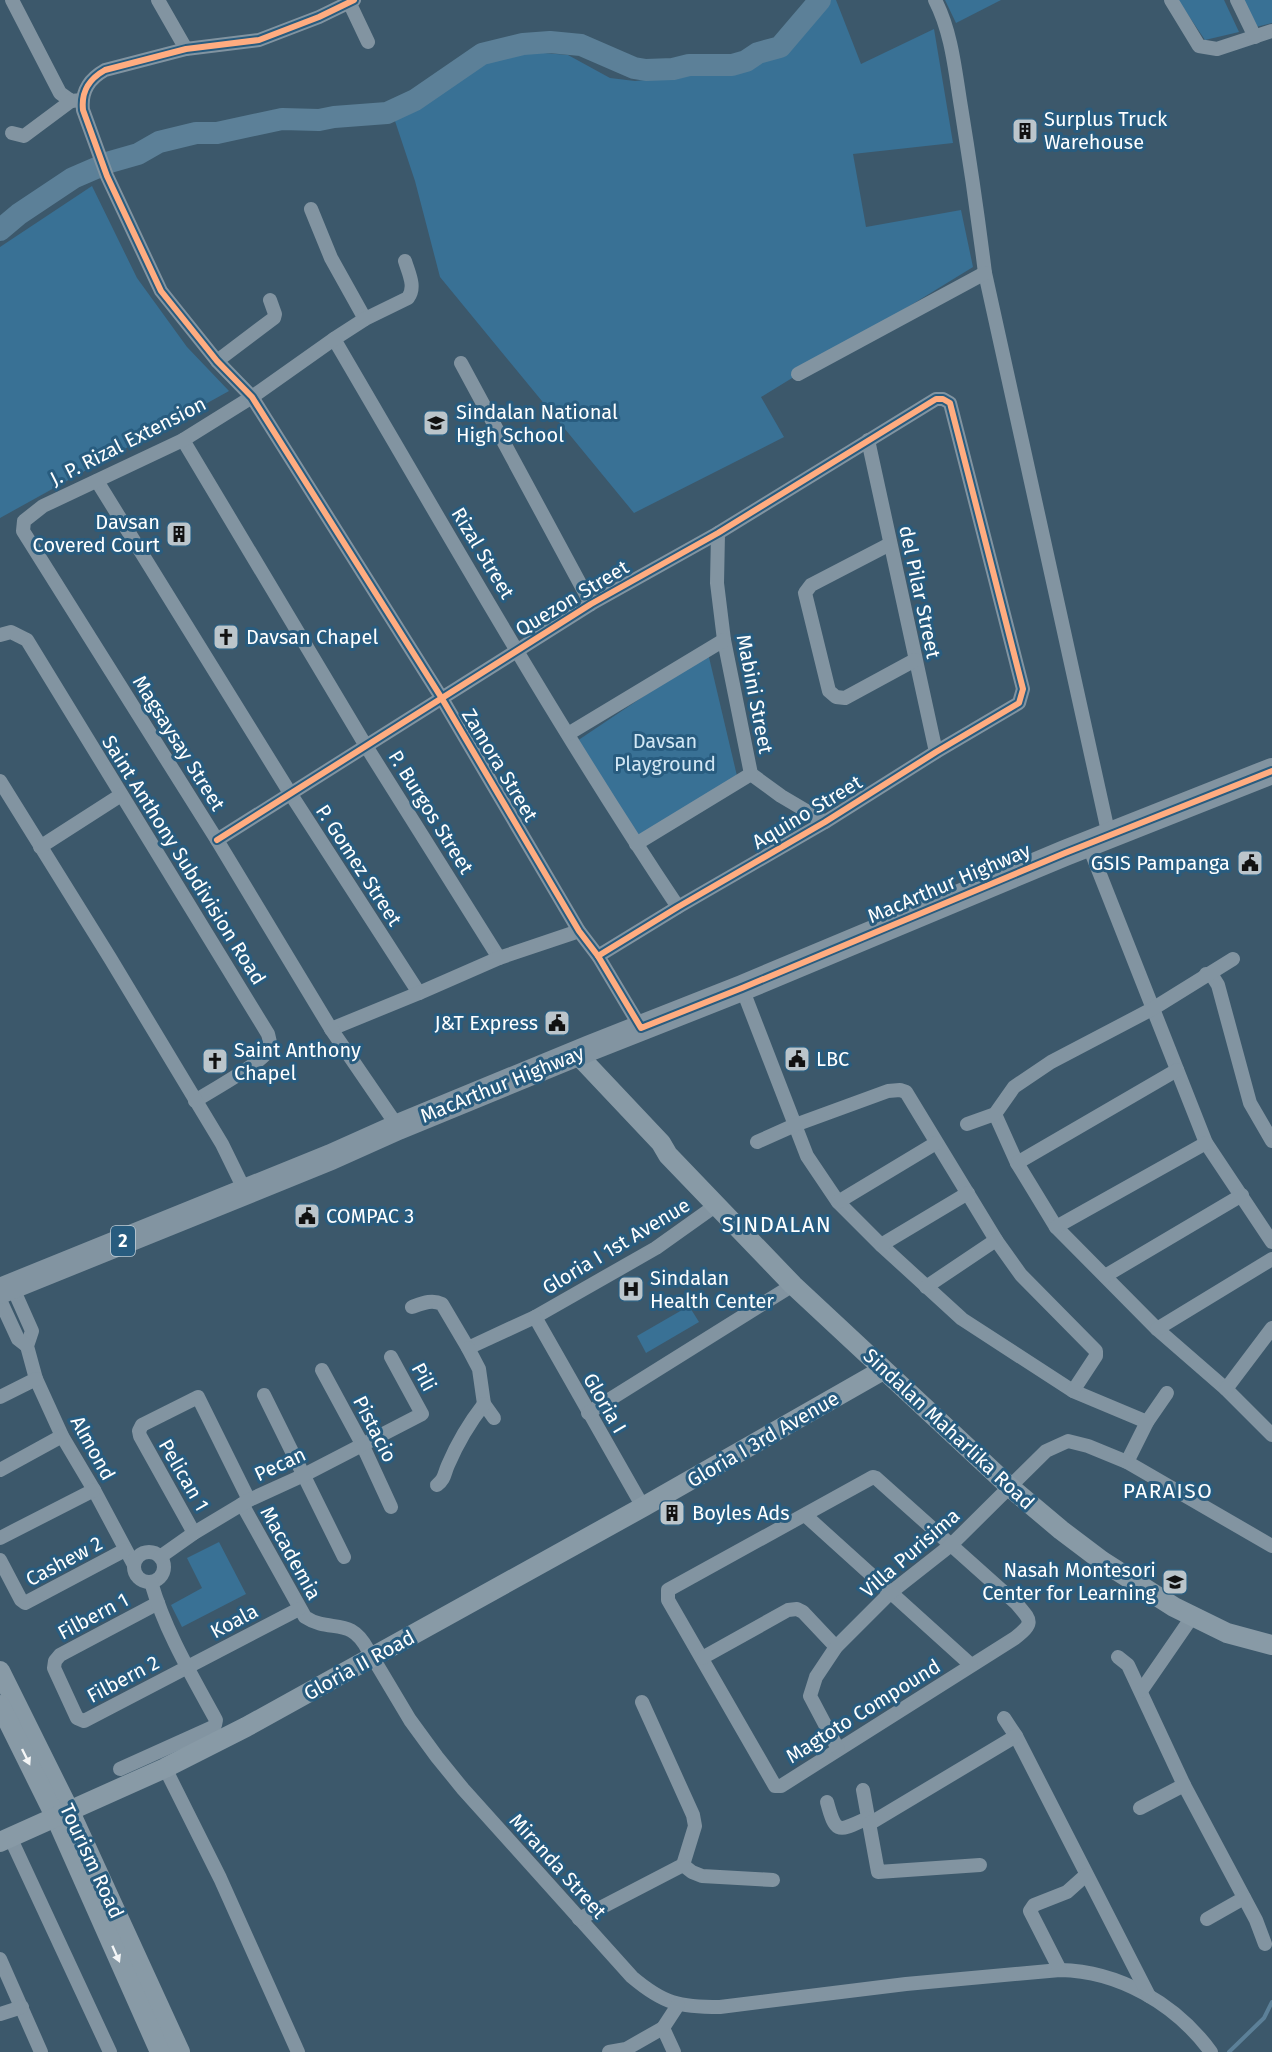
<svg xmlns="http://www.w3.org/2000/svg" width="1272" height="2052" viewBox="0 0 1272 2052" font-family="'Fira Sans',sans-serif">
  <rect width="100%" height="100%" fill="#3c586b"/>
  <!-- green -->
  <g fill="#397195">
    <path d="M827,0H836L861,64L934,29L953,143L853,154L866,227L961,210L973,267L761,397L784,437L634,513L440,277L415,181L393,115L487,60L532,52L568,55L610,78L635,81L713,73L770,60L804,29Z"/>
    <path d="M945,0H1001L956,23Z"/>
    <path d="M1178,0H1224L1239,32L1205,40Z"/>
    <path d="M1240,0H1272V23L1252,28Z"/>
    <path d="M92,186L137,278L187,347L229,391L0,518V247Z"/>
    <path d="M708,653L737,776L634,842L574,743Z"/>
    <path d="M689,1306L699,1322L646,1353L637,1336Z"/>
    <path d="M219,1542L246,1594L182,1627L171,1605L202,1588L187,1558Z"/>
  </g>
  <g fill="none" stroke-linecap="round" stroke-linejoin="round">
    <!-- stream -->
    <path stroke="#5c8098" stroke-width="4" d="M1229,2052L1264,2018L1272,2002"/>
    <!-- river -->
    <path stroke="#5c8098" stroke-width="22" d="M0,230L19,214L73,178L110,162L138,154L159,142L196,133H217L282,119L319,120L334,117L387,113L415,100L482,54L523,44L550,42L581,45L634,68L646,70L673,69L689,65H732L746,61L758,53L780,47L820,0"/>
    <!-- street -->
    <g stroke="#8294a1" stroke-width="14">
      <path d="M12,0L60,93L71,101L82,100"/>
      <path d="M158,0L186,49"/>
      <path d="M354,0L319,17L259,40L186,49L105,70C89,79 81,91 83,110L107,176L161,291L217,361L252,397L441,697L579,931L598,956L641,1028"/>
      <path d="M935,0C952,33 955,71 961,107C970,162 978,217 985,273L1109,836"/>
      <path d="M1171,0L1199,46L1217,49L1272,31"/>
      <path d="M1237,0L1255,37"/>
      <path d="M349,2L368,42"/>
      <path d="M12,133L24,136L71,101"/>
      <path d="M311,209L331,258L365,319"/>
      <path d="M334,339C446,530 555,723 678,907"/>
      <path d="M217,361L274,318L275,314L270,300"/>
      <path d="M461,363L591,604"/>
      <path d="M798,374L985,273"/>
      <path d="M183,440L366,746L499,958"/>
      <path d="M868,440L936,752"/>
      <path d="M97,481L290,793L419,993"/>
      <path d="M718,533L717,583L724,640L751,774L781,796L825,822"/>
      <path d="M890,544L811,585L805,593L829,691L836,697L845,698L915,660"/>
      <path d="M0,635L11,632L27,640L268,1034C269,1038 271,1044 270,1048C266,1061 209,1092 195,1101"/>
      <path d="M568,734L724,640"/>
      <path d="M0,781L110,958L222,1144L245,1191"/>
      <path d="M217,840L591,604L718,533L936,399H943L950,403L1023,689L1019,703L936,752L825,822L678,907L598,956"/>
      <path d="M636,844L751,774"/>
      <path d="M1088,844L1206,1143L1272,1242"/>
      <path d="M40,847L121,795"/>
      <path d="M1206,974L1213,977L1218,985L1250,1103L1272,1141"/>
      <path d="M742,988L807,1156L838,1202L881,1245L962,1319L1073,1391L1147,1422"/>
      <path d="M331,1029L419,993L499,958L579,931"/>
      <path d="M995,1114L1017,1163L1056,1227L1157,1329L1226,1389L1272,1435"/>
      <path d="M967,1124L995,1114L1014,1087L1051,1062L1154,1008L1233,959"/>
      <path d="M398,1127L331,1029L217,840L23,531L24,521L43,506L183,440L252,397L334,339L365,319L408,298C416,287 409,274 405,261"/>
      <path d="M757,1142L795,1125L888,1091L900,1090L906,1092L996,1240L1021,1275L1096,1351V1356L1073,1391"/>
      <path d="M1017,1163L1177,1070"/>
      <path d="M838,1202L936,1143"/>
      <path d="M1056,1227L1206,1143"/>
      <path d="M881,1245L968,1193"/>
      <path d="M1105,1276L1242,1195"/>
      <path d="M12,1286L32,1331L27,1346L36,1379L62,1436L94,1490L134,1565"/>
      <path d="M926,1287L996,1240"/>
      <path d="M0,1300L18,1339L27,1346"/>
      <path d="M412,1307C423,1303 432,1299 442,1304L468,1348L535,1317L656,1248L715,1206"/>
      <path d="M535,1317L643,1507"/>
      <path d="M1157,1329L1272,1259"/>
      <path d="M468,1348L479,1369L484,1404L494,1418"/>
      <path d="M322,1370L362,1444L391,1507"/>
      <path d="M1226,1389L1272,1328"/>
      <path d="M264,1395L344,1557"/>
      <path d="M0,1397L36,1379"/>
      <path d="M588,1413L793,1285"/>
      <path d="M1127,1462L1147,1422L1167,1393"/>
      <path d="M0,1470L62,1436"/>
      <path d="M873,1477L876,1478L1016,1603C1031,1621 1035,1622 1015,1638L781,1786H775L668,1600V1590Z"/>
      <path d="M437,1485C445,1479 444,1474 448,1465C457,1444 470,1422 484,1404"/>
      <path d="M242,1504L305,1617C331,1634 350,1615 368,1650"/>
      <path d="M805,1515L971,1665"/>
      <path d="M194,1533L140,1436L139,1431L142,1425L198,1397L249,1500"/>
      <path d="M0,1538L94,1490"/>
      <circle cx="149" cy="1567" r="15"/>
      <path d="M160,1557L194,1533L249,1500L304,1475L422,1414L391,1357"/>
      <path d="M0,1560L21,1600L25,1603L125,1550"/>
      <path d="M158,1603L60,1655L55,1661L54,1668L77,1718L84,1721L299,1609"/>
      <path d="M1118,1657L1128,1665L1184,1785L1256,1920L1265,1944"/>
      <path d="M373,1658L410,1720L437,1757L463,1789L632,1977C664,2004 679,2007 720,2007L906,1984L1060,1970C1119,1971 1176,2004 1211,2052"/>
      <path d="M702,1658L788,1610L797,1609L803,1612L836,1647"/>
      <path d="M1141,1691L1192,1617"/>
      <path d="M642,1702L693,1815L695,1826L683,1865L692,1872L702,1876L773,1880"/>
      <path d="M1004,1718L1016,1736L1149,1996"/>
      <path d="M838,1749L810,1696L816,1677L836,1647L890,1593L951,1545L1046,1451L1068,1441L1088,1446L1127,1462L1272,1546"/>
      <path d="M165,1768L220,1878L298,2052"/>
      <path d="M120,1769L211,1728L215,1725L216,1720C192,1676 165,1631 151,1582"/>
      <path d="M863,1790L878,1872L980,1865"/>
      <path d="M827,1802C836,1836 839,1831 868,1818"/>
      <path d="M1140,1808L1184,1785"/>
      <path d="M869,1824L1016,1736"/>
      <path d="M10,1837L110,2052"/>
      <path d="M579,1919L683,1865"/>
      <path d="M1207,1919L1244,1898"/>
      <path d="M0,1959L41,2052"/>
      <path d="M1060,1970L1030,1911L1034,1905L1067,1892L1086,1875"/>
      <path d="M0,2014L22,2007"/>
      <path d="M609,2052L626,2049L663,2028"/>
      <path d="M674,2052L663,2028L678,2005"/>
    </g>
    <!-- secondary -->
    <g stroke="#889aa6" stroke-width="20">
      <path d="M577,1054L661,1143L668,1155L793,1285L1011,1488L1061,1530L1102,1561L1174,1607L1227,1633L1272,1645"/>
      <path d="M0,1671L70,1812L180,2052"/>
      <path d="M0,1705L56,1818L160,2052"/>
      <path d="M0,1842L165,1768L246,1727L643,1507L883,1370"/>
    </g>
    <!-- highway -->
    <path stroke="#8294a1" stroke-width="26" d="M0,1291L331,1157L398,1127L590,1048L742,988L1065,853L1272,771"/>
    <!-- cycleway casing -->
    <g stroke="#285c7f" stroke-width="10">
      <g id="cycleway">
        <path d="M354,0L319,17L259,40L186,49L105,70C89,79 81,91 83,110L107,176L161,291L217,361L252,397L441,697L579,931L598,956L641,1028L742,988L1065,853L1272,771"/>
        <path d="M217,840L591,604L718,533L936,399H943L950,403L1023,689L1019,703L936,752L825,822L678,907L598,956"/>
      </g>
    </g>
    <!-- cycleway -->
    <use href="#cycleway" stroke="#ffac80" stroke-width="6"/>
  </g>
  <!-- one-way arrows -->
  <defs><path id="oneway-solid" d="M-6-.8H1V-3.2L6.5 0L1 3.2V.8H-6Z" transform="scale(1.5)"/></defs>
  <g fill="#f3f5f6">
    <use href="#oneway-solid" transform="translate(26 1757) rotate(64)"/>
    <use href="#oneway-solid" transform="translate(116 1954) rotate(66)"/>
  </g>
  <!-- icons -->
  <defs>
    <g id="building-square" transform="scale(1.35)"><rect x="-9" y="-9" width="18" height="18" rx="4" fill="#bbc5cb" stroke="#285c7f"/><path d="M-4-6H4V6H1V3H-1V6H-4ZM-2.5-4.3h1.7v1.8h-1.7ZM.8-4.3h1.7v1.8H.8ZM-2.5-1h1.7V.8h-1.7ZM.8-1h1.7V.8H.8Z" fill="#111"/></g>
    <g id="school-square" transform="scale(1.35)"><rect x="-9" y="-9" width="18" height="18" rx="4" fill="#bbc5cb" stroke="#285c7f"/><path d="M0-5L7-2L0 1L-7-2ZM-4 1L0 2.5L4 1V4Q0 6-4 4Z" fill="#111"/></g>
    <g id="church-square" transform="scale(1.35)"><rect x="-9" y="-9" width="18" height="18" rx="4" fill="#bbc5cb" stroke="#285c7f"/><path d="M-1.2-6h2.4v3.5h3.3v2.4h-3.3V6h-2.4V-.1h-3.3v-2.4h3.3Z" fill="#111"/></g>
    <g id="civic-square" transform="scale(1.35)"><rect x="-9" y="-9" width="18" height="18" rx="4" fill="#bbc5cb" stroke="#285c7f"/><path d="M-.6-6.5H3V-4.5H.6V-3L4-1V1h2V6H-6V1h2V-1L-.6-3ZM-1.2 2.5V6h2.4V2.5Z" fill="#111"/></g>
    <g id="hospital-square" transform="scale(1.35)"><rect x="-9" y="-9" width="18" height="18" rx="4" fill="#bbc5cb" stroke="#285c7f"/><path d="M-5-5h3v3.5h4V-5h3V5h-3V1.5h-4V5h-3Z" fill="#111"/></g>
  </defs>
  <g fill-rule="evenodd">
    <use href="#building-square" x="1025" y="131"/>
    <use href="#school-square" x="436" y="423"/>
    <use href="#building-square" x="179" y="534"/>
    <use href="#church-square" x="226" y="637"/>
    <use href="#civic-square" x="1250" y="863"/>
    <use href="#civic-square" x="557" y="1023"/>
    <use href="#civic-square" x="797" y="1059"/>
    <use href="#church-square" x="215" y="1061"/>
    <use href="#civic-square" x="307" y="1216"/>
    <use href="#hospital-square" x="631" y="1289"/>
    <use href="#building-square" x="672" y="1513"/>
    <use href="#school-square" x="1175" y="1582"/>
  </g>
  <g text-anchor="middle" stroke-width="6" stroke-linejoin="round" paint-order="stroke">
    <!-- shield labels -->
    <rect fill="#285c7f" stroke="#beced9" stroke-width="1.5" x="111" y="1226" width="24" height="30" rx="4.5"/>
    <g font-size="18" font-weight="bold" fill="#fff">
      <text x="123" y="1247">2</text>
    </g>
    <!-- poi labels -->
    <g font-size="20" fill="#fff" stroke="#285c7f" text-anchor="start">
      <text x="1044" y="126">Surplus Truck<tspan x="1044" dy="23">Warehouse</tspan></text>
      <text x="456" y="419">Sindalan National<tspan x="456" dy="23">High School</tspan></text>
      <text x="160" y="529" text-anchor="end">Davsan<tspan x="160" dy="23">Covered Court</tspan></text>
      <text x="246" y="644">Davsan Chapel</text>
      <text x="1230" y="870" text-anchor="end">GSIS Pampanga</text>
      <text x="538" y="1030" text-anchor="end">J&amp;T Express</text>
      <text x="234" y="1057">Saint Anthony<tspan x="234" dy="23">Chapel</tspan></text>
      <text x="816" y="1066">LBC</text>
      <text x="326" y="1223">COMPAC 3</text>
      <text x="650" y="1285">Sindalan<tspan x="650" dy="23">Health Center</tspan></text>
      <text x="692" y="1520">Boyles Ads</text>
      <text x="1156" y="1577" text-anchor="end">Nasah Montesori<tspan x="1156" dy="23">Center for Learning</tspan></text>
    </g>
    <!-- street labels -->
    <g font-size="20" fill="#fff" stroke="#285c7f">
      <text transform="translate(128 441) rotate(-27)" y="7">J. P. Rizal Extension</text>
      <text transform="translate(483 553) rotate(59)" y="7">Rizal Street</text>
      <text transform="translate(920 592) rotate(78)" y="7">del Pilar Street</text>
      <text transform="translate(572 598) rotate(-31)" y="7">Quezon Street</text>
      <text transform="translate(755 694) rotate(79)" y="7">Mabini Street</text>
      <text transform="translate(179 743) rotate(58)" y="7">Magsaysay Street</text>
      <text transform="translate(500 765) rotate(59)" y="7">Zamora Street</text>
      <text transform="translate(431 812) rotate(58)" y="7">P. Burgos Street</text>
      <text transform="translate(807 812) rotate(-31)" y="7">Aquino Street</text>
      <text transform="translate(184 860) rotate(58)" y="7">Saint Anthony Subdivision Road</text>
      <text transform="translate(359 865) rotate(57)" y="7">P. Gomez Street</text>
      <text transform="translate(949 883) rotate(-23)" y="7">MacArthur Highway</text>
      <text transform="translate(502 1084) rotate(-22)" y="7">MacArthur Highway</text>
      <text transform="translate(616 1246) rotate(-31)" y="7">Gloria I 1st Avenue</text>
      <text transform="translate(424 1377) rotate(62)" y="7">Pili</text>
      <text transform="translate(605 1403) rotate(60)" y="7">Gloria I</text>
      <text transform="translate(375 1429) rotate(63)" y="7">Pistacio</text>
      <text transform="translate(949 1429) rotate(43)" y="7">Sindalan Maharlika Road</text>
      <text transform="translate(763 1439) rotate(-30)" y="7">Gloria I 3rd Avenue</text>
      <text transform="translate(93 1448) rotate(61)" y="7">Almond</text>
      <text transform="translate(280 1464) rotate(-25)" y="7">Pecan</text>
      <text transform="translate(184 1475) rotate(60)" y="7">Pelican 1</text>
      <text transform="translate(291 1553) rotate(61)" y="7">Macademia</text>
      <text transform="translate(910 1553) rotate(-41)" y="7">Villa Purisima</text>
      <text transform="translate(64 1561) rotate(-28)" y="7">Cashew 2</text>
      <text transform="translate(93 1616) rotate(-28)" y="7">Filbern 1</text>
      <text transform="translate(234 1621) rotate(-28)" y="7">Koala</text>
      <text transform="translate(359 1665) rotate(-29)" y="7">Gloria II Road</text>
      <text transform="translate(123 1679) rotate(-28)" y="7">Filbern 2</text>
      <text transform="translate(863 1711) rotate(-32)" y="7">Magtoto Compound</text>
      <text transform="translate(92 1861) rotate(65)" y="7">Tourism Road</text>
      <text transform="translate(558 1866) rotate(48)" y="7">Miranda Street</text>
    </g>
    <!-- park labels -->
    <g font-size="20" fill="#d2e7f4" stroke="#285c7f">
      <text x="665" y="748">Davsan<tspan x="665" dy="23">Playground</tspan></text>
    </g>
    <!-- neighbourhood labels -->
    <g font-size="21" letter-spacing="1.5" fill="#fff" stroke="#285c7f">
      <text x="1168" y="1498">PARAISO</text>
    </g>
    <!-- quarter labels -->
    <g font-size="22" letter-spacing="1.5" fill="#fff" stroke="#285c7f">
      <text x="777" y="1232">SINDALAN</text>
    </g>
  </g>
</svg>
